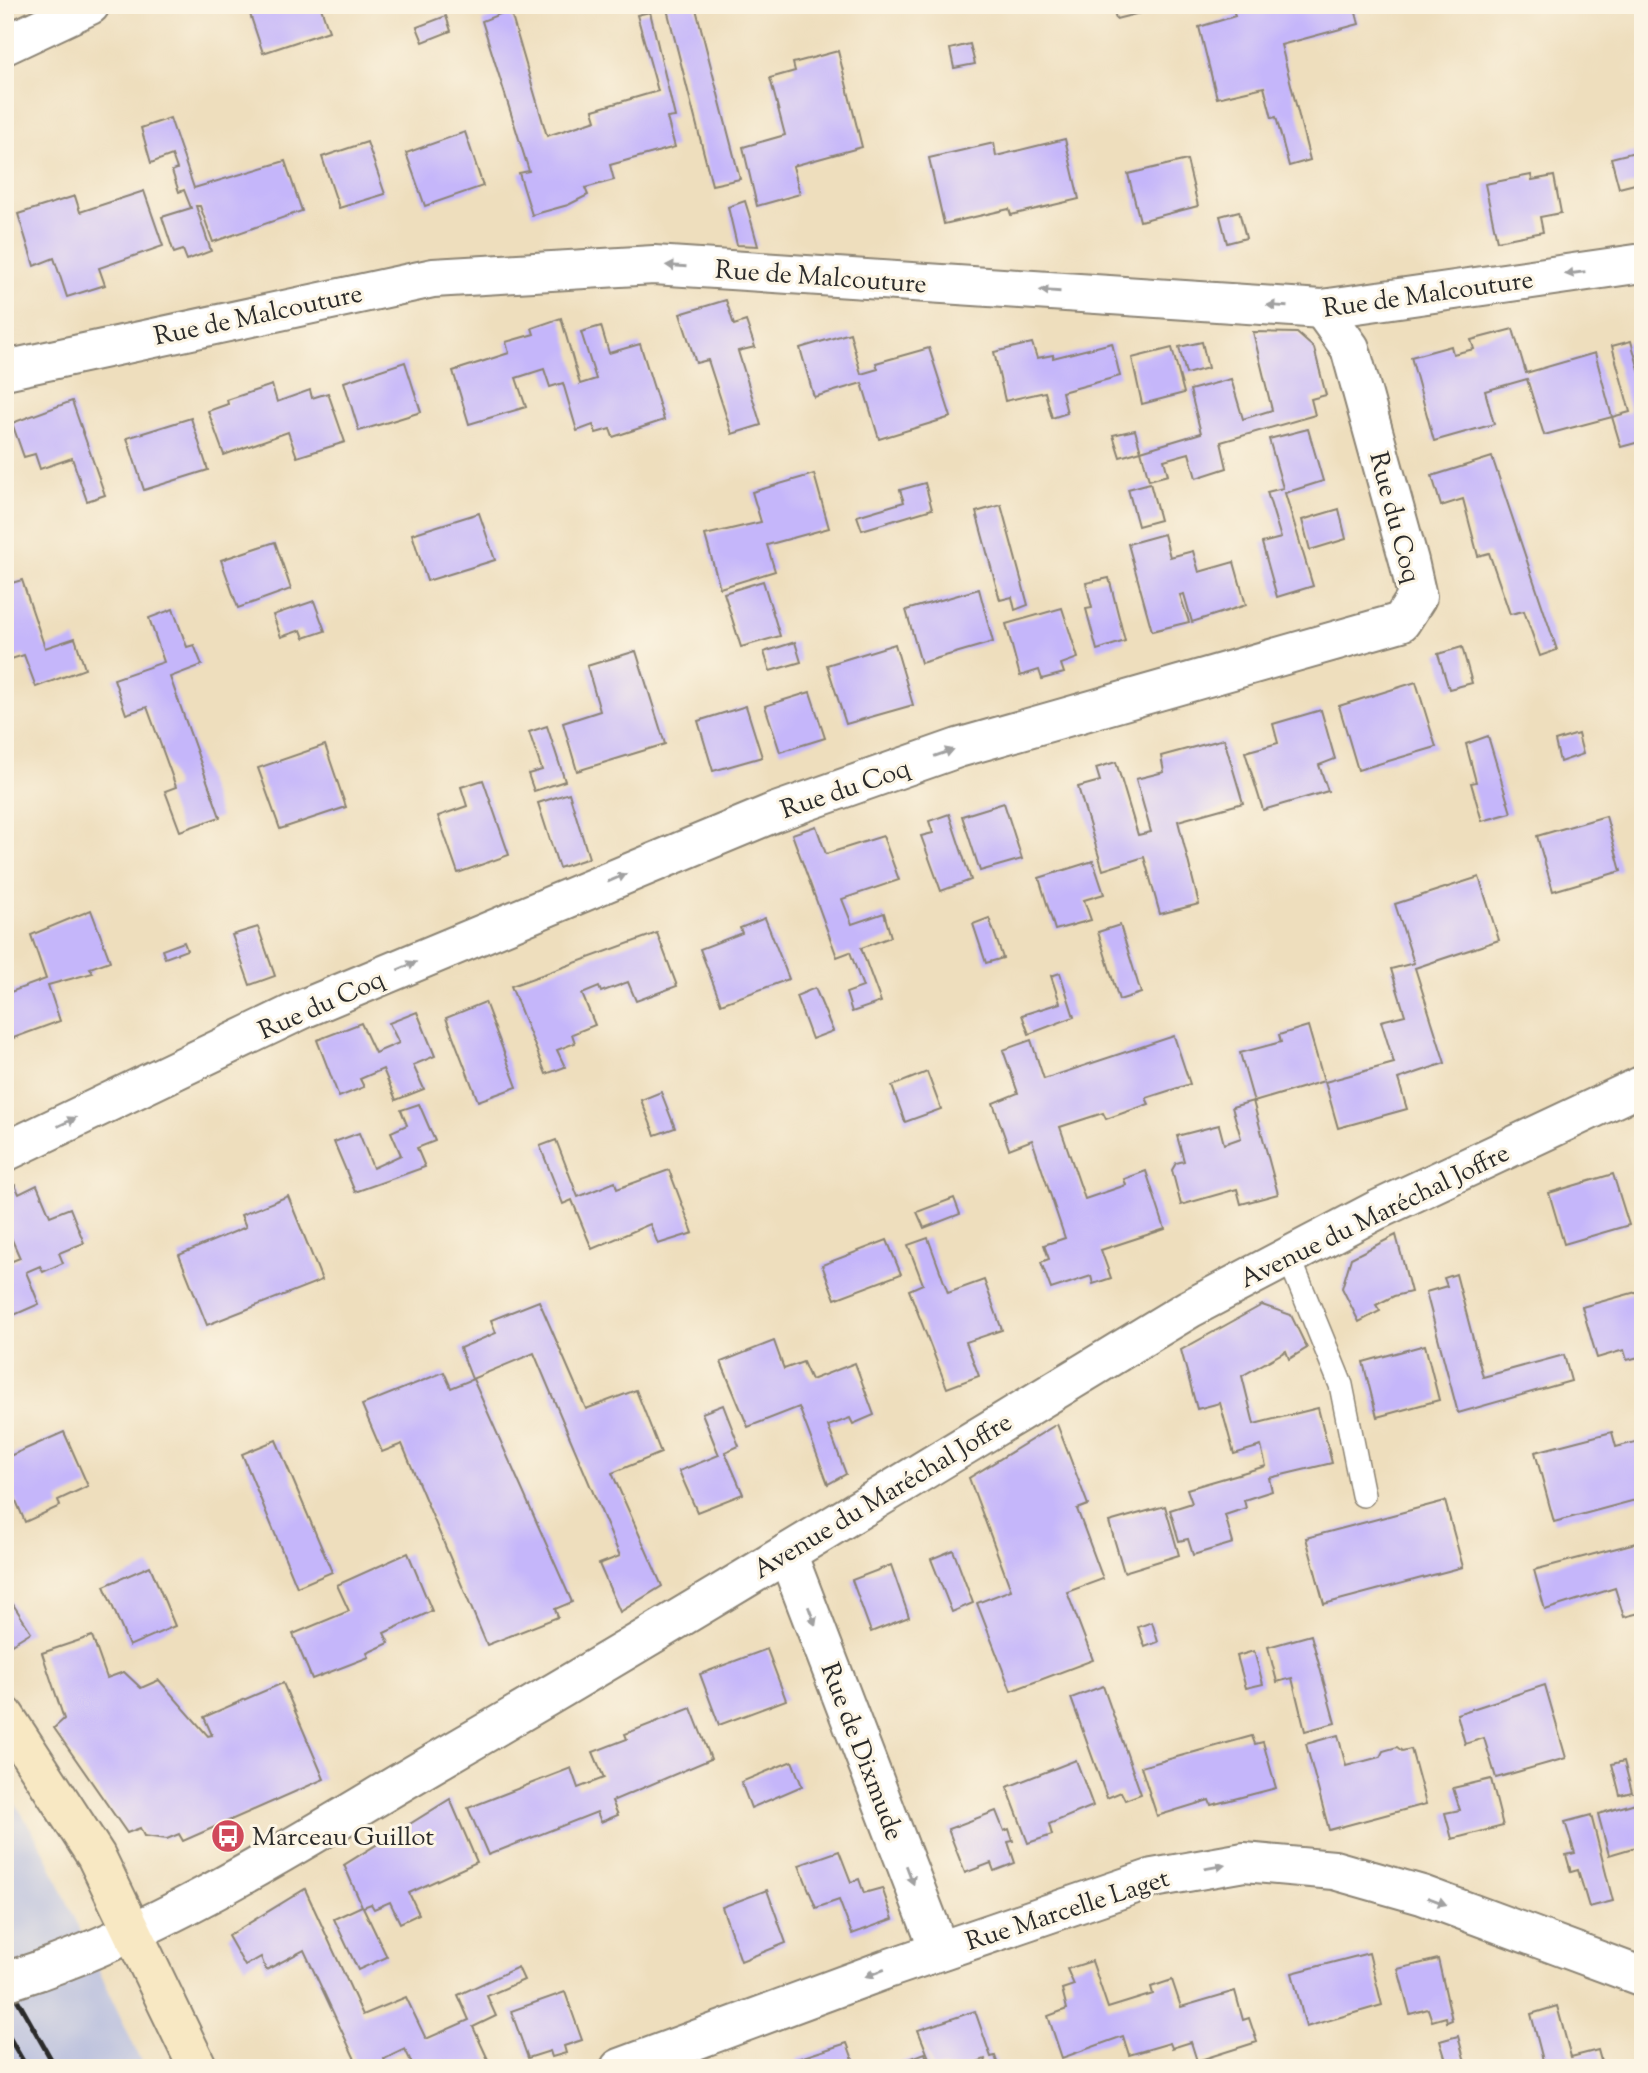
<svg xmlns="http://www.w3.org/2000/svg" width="1648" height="2073" viewBox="0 0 1648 2073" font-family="'Sorts Mill Goudy',serif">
  <rect width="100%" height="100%" fill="#fcf5e5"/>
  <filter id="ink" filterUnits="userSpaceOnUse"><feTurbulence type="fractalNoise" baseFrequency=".0143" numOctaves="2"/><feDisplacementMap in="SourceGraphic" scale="14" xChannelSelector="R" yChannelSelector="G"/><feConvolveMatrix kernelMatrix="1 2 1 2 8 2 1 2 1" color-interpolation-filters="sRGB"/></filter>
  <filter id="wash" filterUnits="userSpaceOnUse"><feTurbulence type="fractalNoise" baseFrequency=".00686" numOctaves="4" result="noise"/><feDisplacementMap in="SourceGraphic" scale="28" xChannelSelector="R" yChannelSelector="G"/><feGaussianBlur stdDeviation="1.57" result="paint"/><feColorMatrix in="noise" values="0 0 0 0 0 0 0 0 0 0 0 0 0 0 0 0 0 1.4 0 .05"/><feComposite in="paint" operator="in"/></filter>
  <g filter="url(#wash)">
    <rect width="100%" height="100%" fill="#eedebd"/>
    <!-- industrial -->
    <path fill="#bec3de" d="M5,1786L42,1847L144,2068H5Z"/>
    <g id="blocks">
      <!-- building -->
      <g fill="#c5b6fa">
        <path d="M247,5H320L329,31L263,53Z"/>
        <path d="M666,5H695L740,179L712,185Z"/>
        <path d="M1098,5H1151L1152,10L1116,19L1113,7L1099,11Z"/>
        <path d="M1232,5H1354L1359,24L1281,45L1310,160L1289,166L1276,117L1272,118L1264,87L1217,98L1199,27L1235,16Z"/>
        <path d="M510,10L547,136L596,120L593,110L658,91L637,15L650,12L675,117L667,118L675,147L610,165L614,180L585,188L588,195L568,205L532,215L519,173L529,171L482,21Z"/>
        <path d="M446,16L451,31L423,42L417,27Z"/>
        <path d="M970,44L975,64L954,68L950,49Z"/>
        <path d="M838,51L862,147L793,166L800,194L757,206L743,147L785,135L770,78L795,71L793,63Z"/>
        <path d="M170,118L194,188L285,161L302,211L213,242L200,206H196L211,251L187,260L183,250L174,253L162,217L191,208L184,190L179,192L172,171L177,169L172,155L151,163L141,128Z"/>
        <path d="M465,132L483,186L425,206L406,153Z"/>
        <path d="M1065,139L1079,199L1011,215L1009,209L944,224L929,158L994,143L996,156Z"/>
        <path d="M367,142L385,194L339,208L322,157Z"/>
        <path d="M1643,150V182L1619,188L1611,158Z"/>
        <path d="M1187,160L1198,206L1140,221L1128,174Z"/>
        <path d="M1531,175L1532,180L1554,176L1561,213L1540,217L1543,232L1497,241L1485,184Z"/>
        <path d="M144,191L163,246L99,268L105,285L67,297L54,258L34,266L18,214L75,196L80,212Z"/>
        <path d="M745,201L752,224L758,246L737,245L728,207Z"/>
        <path d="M1239,211L1246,238L1227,243L1220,216Z"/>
        <path d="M726,300L734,325L746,321L755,347L738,351L761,425L732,434L708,360L696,363L680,314Z"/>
        <path d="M561,318L580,384L596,379L581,332L601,326L609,353L640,344L664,420L613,437L610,429L596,433L593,425L577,431L563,383L550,387L544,369L516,378L526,407L469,424L453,371L509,353L506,342L534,334L532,328Z"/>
        <path d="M1513,329L1526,373L1595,353L1612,417L1544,435L1527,379L1485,391L1494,424L1434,441L1411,357L1451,346L1453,354L1474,349L1471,340Z"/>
        <path d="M1253,332L1297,333L1314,348L1326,395L1311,399L1315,415L1221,442L1227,468L1196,478L1189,453L1164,460L1168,475L1149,480L1141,451L1201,433L1190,390L1231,379L1243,419L1272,410Z"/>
        <path d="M850,333L861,374L878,369L876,363L929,348L951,417L879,439L862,383L814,397L800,348Z"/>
        <path d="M1631,341L1643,384V441L1621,447L1612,417L1630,412L1612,346Z"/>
        <path d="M1202,342L1208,368L1186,374L1179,347Z"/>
        <path d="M1032,343L1037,358L1053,355V358L1112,343L1120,376L1062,392L1067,413L1052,418L1045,392L1005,401L994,352Z"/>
        <path d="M1172,348L1184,393L1142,404L1132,358Z"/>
        <path d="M405,362L421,412L359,431L344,382Z"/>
        <path d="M272,385L277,402L310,390L312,398L328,393L345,442L297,457L288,432L224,455L208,411L228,404L227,400Z"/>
        <path d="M72,401L105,495L87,501L72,458L40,469L35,454L24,457L12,423Z"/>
        <path d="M191,418L208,470L144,490L127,438Z"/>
        <path d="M1308,429L1323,481L1285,493L1313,586L1277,597L1262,543L1281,538L1267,492L1283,488L1269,439Z"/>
        <path d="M1135,430L1141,451L1120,457L1113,435Z"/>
        <path d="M1492,457L1557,650L1540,656L1524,611L1510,614L1489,553L1478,556L1463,499L1441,506L1432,476Z"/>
        <path d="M814,474L829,528L767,545L775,571L720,588L705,535L761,522L752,492Z"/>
        <path d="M925,483L932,509L862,530L857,516L904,502L900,490Z"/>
        <path d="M1150,483L1160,520L1138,526L1128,489Z"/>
        <path d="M1001,505L1028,605L1015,610L1012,597L1000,600L976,512Z"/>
        <path d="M1339,509L1346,539L1310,550L1302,520Z"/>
        <path d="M479,513L495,560L427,581L412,534Z"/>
        <path d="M1164,534L1170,557L1193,551L1199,572L1234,562L1246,605L1192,622L1184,594L1180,595L1189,622L1152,631L1128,544Z"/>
        <path d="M275,542L291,589L238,608L221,560Z"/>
        <path d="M1109,578L1125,641L1097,650L1086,609L1092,608L1086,583Z"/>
        <path d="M22,580L45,648L75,638L85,669L36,687L24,655L5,661V585Z"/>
        <path d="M763,581L780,636L741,647L724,593Z"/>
        <path d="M979,589L993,642L921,663L906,610Z"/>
        <path d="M314,601L325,631L304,638L301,630L281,637L273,615Z"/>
        <path d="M1062,608L1078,658L1061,664L1064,673L1042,679L1039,670L1020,676L1006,624Z"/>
        <path d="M173,609L187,647L194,645L202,665L170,677L220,817L180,831L165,791L176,787L147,707L126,714L114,679L164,662L149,618Z"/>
        <path d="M795,642L801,662L770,671L764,652Z"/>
        <path d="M895,644L913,705L846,724L827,665Z"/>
        <path d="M1462,647L1472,683L1449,689L1438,654Z"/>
        <path d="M636,651L665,744L577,771L563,723L600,711L587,666Z"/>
        <path d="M1416,682L1436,747L1358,770L1339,706Z"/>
        <path d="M810,692L825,738L780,752L765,706Z"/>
        <path d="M746,706L762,757L713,771L698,721Z"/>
        <path d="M1321,710L1335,759L1319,765L1328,791L1263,810L1245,752L1278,743L1273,724Z"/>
        <path d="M547,726L565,781L534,791L528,774L542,770L529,732Z"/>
        <path d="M1578,734L1583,754L1560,762L1555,741Z"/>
        <path d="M1488,736L1511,813L1482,821L1471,783L1476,782L1466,744Z"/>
        <path d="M1224,739L1243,803L1178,821L1199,904L1160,914L1144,857L1103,870L1078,787L1100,781L1096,768L1116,762L1138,835L1151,832L1136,779L1164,772L1161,756Z"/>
        <path d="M325,745L346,807L280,829L258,768Z"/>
        <path d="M483,780L509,855L458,873L438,816L467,806L461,787Z"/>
        <path d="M569,793L589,858L559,868L538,803Z"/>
        <path d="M1004,803L1022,859L980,871L962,816Z"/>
        <path d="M949,814L971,880L941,891L921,836L933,833L929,821Z"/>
        <path d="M1606,816L1621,871L1553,891L1537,836Z"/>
        <path d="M816,826L826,854L883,836L899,880L842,899L852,924L884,913L891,937L861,948L881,1002L852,1012L846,993L863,987L850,952L837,957L792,834Z"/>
        <path d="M1093,861L1104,894L1084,900L1091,920L1055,930L1039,878Z"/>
        <path d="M1479,877L1499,940L1415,968L1445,1063L1398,1079L1407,1109L1338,1128L1325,1082L1394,1063L1381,1021L1405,1015L1391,969L1414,963L1395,904Z"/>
        <path d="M91,910L110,961L90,968L93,973L48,985L60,1021L5,1041V994L46,979L31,935Z"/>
        <path d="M765,918L789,979L721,1004L700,949L742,933L740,928Z"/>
        <path d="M989,918L1003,958L986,963L973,924Z"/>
        <path d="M1120,925L1141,993L1119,1000L1098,932Z"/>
        <path d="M258,927L275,976L250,985L232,935Z"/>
        <path d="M657,933L677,986L636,1001L628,982L601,992L599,987L582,994L595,1025L572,1034L575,1043L557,1050L565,1067L546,1074L511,986Z"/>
        <path d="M184,942L187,950L165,958L162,950Z"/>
        <path d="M1060,973L1074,1017L1029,1034L1022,1015L1060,1003L1051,976Z"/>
        <path d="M815,988L833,1031L812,1039L796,996Z"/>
        <path d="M485,1002L517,1087L478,1101L446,1018Z"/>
        <path d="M417,1012L435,1056L413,1065L424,1089L396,1100L383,1069L360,1079L364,1087L339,1097L317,1040L361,1023L375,1053L399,1043L389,1023Z"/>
        <path d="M1308,1026L1324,1081L1254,1102L1240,1053L1281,1042L1279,1035Z"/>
        <path d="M1174,1036L1190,1084L1146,1098L1149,1104L1106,1119L1103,1113L1060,1127L1085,1199L1126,1185L1124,1179L1146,1171L1165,1229L1101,1250L1111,1278L1093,1284L1091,1276L1051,1289L1041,1262L1049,1259L1044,1245L1065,1238L1032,1140L1009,1149L993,1103L1018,1093L1003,1050L1031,1040L1044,1079Z"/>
        <path d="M927,1072L941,1109L905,1122L892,1086Z"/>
        <path d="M661,1092L675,1128L655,1135L641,1100Z"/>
        <path d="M1253,1101L1278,1194L1241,1204L1237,1189L1181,1205L1172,1170L1176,1163L1184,1161L1177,1136L1219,1125L1224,1144L1241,1138L1232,1107Z"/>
        <path d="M419,1104L435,1141L417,1148L425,1167L355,1192L334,1142L359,1133L373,1168L401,1155L391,1132L407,1125L401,1110Z"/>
        <path d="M556,1140L578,1197L615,1182L617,1189L669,1170L693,1233L658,1244L650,1224L592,1249L572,1200L563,1204L540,1146Z"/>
        <path d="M1613,1174L1629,1225L1564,1244L1549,1193Z"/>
        <path d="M15,1185L19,1194L37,1185L50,1216L70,1208L84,1243L59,1253L63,1263L43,1272L40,1266L26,1272L39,1304L5,1319V1264L20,1258L5,1224V1190Z"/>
        <path d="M288,1196L322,1280L207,1325L179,1255L246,1227L241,1215Z"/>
        <path d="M954,1198L960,1214L924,1228L917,1212Z"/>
        <path d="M1396,1235L1411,1292L1394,1296L1376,1305L1380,1311L1359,1322L1342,1288L1351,1258Z"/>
        <path d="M928,1238L948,1293L984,1280L1002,1330L966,1342L979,1376L947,1388L909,1290L923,1284L908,1245Z"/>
        <path d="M887,1240L901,1274L835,1299L822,1265Z"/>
        <path d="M1456,1274L1483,1377L1564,1355L1571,1381L1458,1413L1426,1292L1447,1286L1444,1278Z"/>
        <path d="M1643,1290V1356L1627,1360L1624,1350L1597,1358L1582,1307Z"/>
        <path d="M539,1301L586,1409L636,1390L661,1453L612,1473L662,1586L620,1612L599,1564L620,1556L534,1353L472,1379L460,1348L496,1333L491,1320Z"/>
        <path d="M1262,1305L1291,1315L1307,1348L1289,1359L1286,1351L1242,1376L1254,1424L1318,1408L1332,1463L1269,1478L1272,1491L1244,1500L1246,1508L1225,1515L1233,1543L1193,1555L1188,1539L1179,1541L1170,1510L1192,1503L1187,1489L1266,1466L1261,1446L1234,1454L1220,1403L1197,1409L1181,1350Z"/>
        <path d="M774,1341L784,1369L803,1362L811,1380L855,1363L874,1415L853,1424L850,1418L828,1426L846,1474L828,1484L799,1407L748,1427L721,1362Z"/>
        <path d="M1425,1345L1439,1400L1377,1417L1363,1362Z"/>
        <path d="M444,1372L451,1388L473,1379L572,1602L555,1609L558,1617L487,1645L402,1444L382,1452L362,1405Z"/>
        <path d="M723,1405L739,1446L725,1452L743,1494L697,1512L679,1471L719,1455L702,1413Z"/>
        <path d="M1057,1424L1088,1505L1077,1509L1103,1579L1067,1592L1093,1660L1011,1691L977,1603L1011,1590L969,1478Z"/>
        <path d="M64,1432L88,1486L58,1500L60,1506L25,1522L5,1475V1458Z"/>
        <path d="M1612,1432L1616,1447L1643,1440V1498L1554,1522L1535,1452Z"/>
        <path d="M276,1440L332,1572L297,1587L242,1454Z"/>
        <path d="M1445,1501L1463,1567L1324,1604L1306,1538Z"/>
        <path d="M1165,1506L1179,1555L1124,1572L1109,1522Z"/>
        <path d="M1643,1541V1617L1639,1613L1624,1617L1615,1588L1545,1610L1534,1570Z"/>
        <path d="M953,1550L973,1603L952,1612L931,1559Z"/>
        <path d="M408,1553L432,1611L384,1633L389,1643L367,1653L369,1657L312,1679L293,1634L349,1611L337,1585Z"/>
        <path d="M891,1565L909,1617L871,1632L852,1580Z"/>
        <path d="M150,1566L175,1626L129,1646L104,1586Z"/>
        <path d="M5,1592L31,1632L5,1648Z"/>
        <path d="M1152,1622L1158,1642L1145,1647L1138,1627Z"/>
        <path d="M1311,1635L1335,1723L1305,1731L1292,1678L1277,1682L1268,1647Z"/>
        <path d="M92,1636L107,1678L124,1672L141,1688L159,1680L208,1736L212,1735L204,1717L283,1683L324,1779L183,1841L179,1834L167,1839L144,1836L140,1828L127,1833L54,1728L64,1719L42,1653Z"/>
        <path d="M767,1649L786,1700L719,1725L700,1674Z"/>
        <path d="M1254,1651L1263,1684L1246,1688L1237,1656Z"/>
        <path d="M1545,1685L1566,1758L1496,1778L1484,1738L1465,1744L1457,1714Z"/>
        <path d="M1103,1686L1141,1794L1125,1800L1121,1792L1107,1798L1071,1698Z"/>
        <path d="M691,1708L711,1759L612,1801L618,1815L601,1822L597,1812L488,1855L468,1808L571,1768L578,1788L604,1778L593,1752L627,1739L625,1734Z"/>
        <path d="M1338,1735L1346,1766L1380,1757L1383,1751L1397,1747L1402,1751L1411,1749L1426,1804L1329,1830L1306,1744Z"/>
        <path d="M1252,1736L1255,1744L1263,1742L1276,1788L1211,1805L1209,1800L1157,1816L1141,1767Z"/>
        <path d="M1076,1760L1093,1806L1049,1824L1052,1835L1028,1843L1007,1787Z"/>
        <path d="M792,1761L802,1786L751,1808L741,1782Z"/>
        <path d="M1624,1761L1632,1792L1620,1795L1612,1764Z"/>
        <path d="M1491,1779L1503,1826L1452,1839L1445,1813L1460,1810L1453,1788Z"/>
        <path d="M1643,1789V1845L1609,1855L1598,1814L1639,1802L1636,1791Z"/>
        <path d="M450,1799L477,1862L409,1893L419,1914L400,1923L390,1902L374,1909L371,1904L363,1907L387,1957L358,1970L334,1919L362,1906L344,1865Z"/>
        <path d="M996,1811L1004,1831L1009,1829L1013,1841L1008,1842L1015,1863L994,1871L991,1863L965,1873L948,1829Z"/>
        <path d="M1591,1815L1613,1901L1589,1907L1578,1870L1571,1872L1566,1855L1575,1853L1565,1822Z"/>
        <path d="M839,1851L851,1882L859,1879L864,1893L882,1888L893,1919L852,1934L839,1900L816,1908L799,1865Z"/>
        <path d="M305,1889L363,2015L406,1997L426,2039L469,2020L458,1995L518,1967L524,1980L487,1996L496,2016L473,2027L492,2068H414L405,2049L384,2059L388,2068H359L304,1950L266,1970L261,1957L245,1966L228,1936Z"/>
        <path d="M767,1890L786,1943L741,1961L722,1907Z"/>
        <path d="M1369,1953L1382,2005L1306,2027L1292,1973Z"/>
        <path d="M1438,1959L1452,2020L1447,2022L1446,2017L1432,2021L1428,2009L1410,2014L1398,1969Z"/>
        <path d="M1092,1961L1108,2008L1153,1994L1151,1987L1172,1980L1181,2007L1235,1991L1243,2020L1249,2018L1257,2042L1197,2061L1191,2042L1172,2048L1170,2043L1129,2055L1123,2036L1062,2058L1048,2016L1067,2009L1062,1989L1074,1985L1067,1969Z"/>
        <path d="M565,1992L582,2040L564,2046L566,2053L552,2057L550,2051L528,2058L511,2011Z"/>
        <path d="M1557,2006L1571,2057L1598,2050L1603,2068H1545L1531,2014Z"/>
        <path d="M975,2011L991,2057L995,2056L999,2068H988L985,2059L961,2068H933L918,2030Z"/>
        <path d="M1458,2036L1465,2062L1448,2067L1440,2041Z"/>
        <path d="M847,2043L856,2068H800L797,2059Z"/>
        <path d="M925,2053L930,2068H888V2067Z"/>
      </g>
    </g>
  </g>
  <g filter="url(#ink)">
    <use href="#blocks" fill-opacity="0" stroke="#8c8474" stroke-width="2"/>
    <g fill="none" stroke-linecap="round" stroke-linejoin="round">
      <!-- service casing -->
      <g stroke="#8c8474" stroke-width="26">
        <path id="service" d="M1288,1255L1341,1385L1363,1495"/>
      </g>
      <!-- minor casing -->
      <g stroke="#8c8474" stroke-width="42">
        <g id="minor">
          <path d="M5,45L90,5"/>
          <path d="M5,370L433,278L654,265L1322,309L1643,263"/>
          <path d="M5,1152L305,1008L773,813L958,748L1401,622L1417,597L1409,561L1350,348L1322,309"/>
          <path d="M787,1553L939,1950"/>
          <path d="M620,2068L887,1969L1153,1878L1244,1862L1334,1870L1422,1895L1643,1977"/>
        </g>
      </g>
      <!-- tertiary casing -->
      <g stroke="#8c8474" stroke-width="42">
        <path id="tertiary" d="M38,1971C185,1919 316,1831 451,1753C699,1609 943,1458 1189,1309L1377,1210L1643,1085"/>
      </g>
      <!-- secondary casing -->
      <g stroke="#8c8474" stroke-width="42">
        <path id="secondary" d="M5,1716L96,1856L198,2068"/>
      </g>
      <!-- service -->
      <use href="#service" stroke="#fff" stroke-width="23"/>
      <!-- minor -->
      <use href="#minor" stroke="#fff" stroke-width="38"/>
      <!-- tertiary -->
      <use href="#tertiary" stroke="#fff" stroke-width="38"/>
      <!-- secondary -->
      <use href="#secondary" stroke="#f8e8c3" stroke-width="38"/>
      <!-- rail -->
      <g stroke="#2b2b2b" stroke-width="5">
        <path d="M5,1978L56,2068"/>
        <path d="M5,2030L27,2068"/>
      </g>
      <!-- tertiary-bridge casing -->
      <g stroke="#8c8474" stroke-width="42" stroke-linecap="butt">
        <path id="tertiary-bridge" d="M5,1982L38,1971"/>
      </g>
      <!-- tertiary-bridge -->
      <use href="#tertiary-bridge" stroke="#fff" stroke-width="38"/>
    </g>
    <!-- one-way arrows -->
    <defs><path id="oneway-solid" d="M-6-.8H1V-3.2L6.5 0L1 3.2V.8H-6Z" transform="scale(1.75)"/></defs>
    <g fill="#a0a0a0">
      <use href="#oneway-solid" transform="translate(676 266) rotate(-176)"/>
      <use href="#oneway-solid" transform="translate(1575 273) rotate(172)"/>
      <use href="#oneway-solid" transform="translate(1050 291) rotate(-176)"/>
      <use href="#oneway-solid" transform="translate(1277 306) rotate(-176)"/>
      <use href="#oneway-solid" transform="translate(944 753) rotate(-19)"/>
      <use href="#oneway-solid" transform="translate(617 878) rotate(-23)"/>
      <use href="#oneway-solid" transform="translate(407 966) rotate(-23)"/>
      <use href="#oneway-solid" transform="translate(67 1122) rotate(-26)"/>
      <use href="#oneway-solid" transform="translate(812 1616) rotate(69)"/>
      <use href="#oneway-solid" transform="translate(1215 1867) rotate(-10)"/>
      <use href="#oneway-solid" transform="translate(910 1875) rotate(69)"/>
      <use href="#oneway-solid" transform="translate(1437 1901) rotate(21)"/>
      <use href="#oneway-solid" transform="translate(875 1973) rotate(160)"/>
    </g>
  </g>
  <!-- icons -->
  <defs>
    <g id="bus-disc" transform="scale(1.75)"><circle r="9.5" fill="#d1495b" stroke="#fcf5e5"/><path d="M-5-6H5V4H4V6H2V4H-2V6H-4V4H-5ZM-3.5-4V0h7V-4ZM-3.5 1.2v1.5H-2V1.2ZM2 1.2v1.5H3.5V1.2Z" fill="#fff"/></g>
  </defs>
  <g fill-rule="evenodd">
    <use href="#bus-disc" x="228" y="1836"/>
  </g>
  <g text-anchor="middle" stroke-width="6" stroke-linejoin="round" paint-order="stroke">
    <!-- street labels -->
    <g font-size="26" fill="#2b2b2b" stroke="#fcf5e5">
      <text transform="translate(821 276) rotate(4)" y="9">Rue de Malcouture</text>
      <text transform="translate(1428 293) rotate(-8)" y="9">Rue de Malcouture</text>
      <text transform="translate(258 314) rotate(-12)" y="9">Rue de Malcouture</text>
      <text transform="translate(1396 517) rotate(75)" y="9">Rue du Coq</text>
      <text transform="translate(845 788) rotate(-19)" y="9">Rue du Coq</text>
      <text transform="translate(321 1004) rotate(-24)" y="9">Rue du Coq</text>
      <text transform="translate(1374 1215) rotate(-26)" y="9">Avenue du Maréchal Joffre</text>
      <text transform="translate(882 1495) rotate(-31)" y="9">Avenue du Maréchal Joffre</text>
      <text transform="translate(863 1751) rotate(69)" y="9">Rue de Dixmude</text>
      <text transform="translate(1067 1909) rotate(-18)" y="9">Rue Marcelle Laget</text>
    </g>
    <!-- poi labels -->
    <g font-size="26" fill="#2b2b2b" stroke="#fcf5e5" text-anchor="start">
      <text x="252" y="1845">Marceau Guillot</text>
    </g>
  </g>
  <!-- margin -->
  <rect width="1648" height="2073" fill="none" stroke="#fcf5e5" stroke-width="28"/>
</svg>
